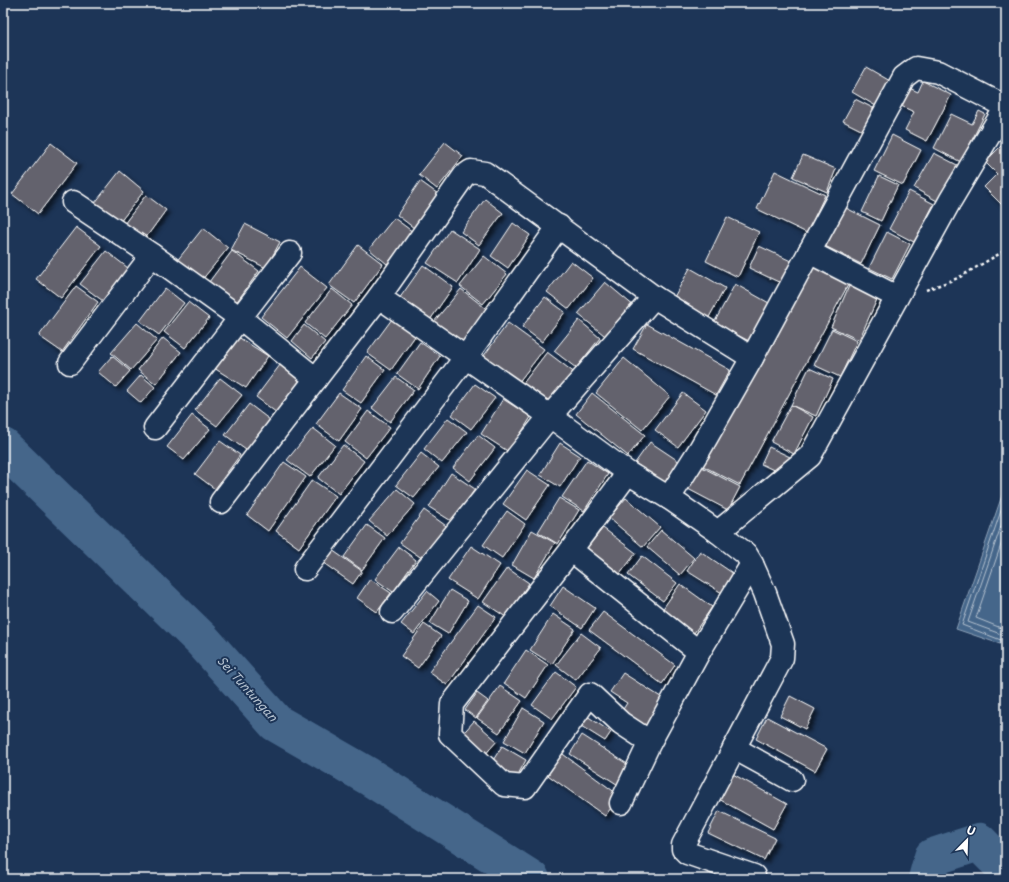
<svg xmlns="http://www.w3.org/2000/svg" width="1009" height="882" viewBox="0 0 1009 882" font-family="'Playpen Sans',sans-serif">
  <defs>
    <filter id="shadow"><feDropShadow dx="3.5" dy="3.5" stdDeviation="2" flood-color="#0009"/></filter>
  </defs>
  <rect width="100%" height="100%" fill="#1d3557"/>
  <filter id="ink" filterUnits="userSpaceOnUse"><feTurbulence type="fractalNoise" baseFrequency=".025" numOctaves="2"/><feDisplacementMap in="SourceGraphic" scale="8" xChannelSelector="R" yChannelSelector="G"/><feConvolveMatrix kernelMatrix="1 2 1 2 8 2 1 2 1" color-interpolation-filters="sRGB"/></filter>
  <g filter="url(#ink)">
    <!-- water -->
    <path fill="#45668a" stroke="#8fa3b9" d="M1006,484V646L956,629Z"/>
    <g fill="none" stroke-linecap="round" stroke-linejoin="round">
      <!-- shore -->
      <g stroke="#b5c2d0" stroke-width="1">
        <path d="M1006,496L962,625L1006,642"/>
        <path d="M1006,512L968,622L1006,636"/>
        <path d="M1006,530L976,618L1006,630"/>
      </g>
      <!-- river -->
      <g stroke="#45668a" stroke-width="38">
        <path d="M3,447L202,640L276,723L368,776L531,879"/>
        <path d="M927,879L933,857L979,842L1006,869"/>
      </g>
    </g>
    <!-- building -->
    <g fill="#63626d" stroke="#fff" filter="url(#shadow)">
      <path d="M866,67L890,81L876,106L852,92Z"/>
      <path d="M923,81L951,95L927,141L905,130L914,112L899,105L907,87L918,92Z"/>
      <path d="M855,99L875,109L863,131L843,121Z"/>
      <path d="M979,111L985,114L961,162L934,148L951,114L972,124Z"/>
      <path d="M892,135L921,150L903,185L874,171Z"/>
      <path d="M1006,141V209L984,187L997,174L985,162Z"/>
      <path d="M445,142L463,156L437,189L419,175Z"/>
      <path d="M51,143L77,163L38,214L12,194Z"/>
      <path d="M934,153L959,166L939,202L914,188Z"/>
      <path d="M803,155L836,169L827,192L793,177Z"/>
      <path d="M120,171L144,191L116,227L91,208Z"/>
      <path d="M775,171L825,195L807,233L757,209Z"/>
      <path d="M879,176L898,185L881,221L862,212Z"/>
      <path d="M420,181L438,194L414,228L397,215Z"/>
      <path d="M909,191L934,204L914,242L889,229Z"/>
      <path d="M146,195L166,210L142,243L121,228Z"/>
      <path d="M485,199L503,213L479,245L461,232Z"/>
      <path d="M844,207L880,225L861,264L825,246Z"/>
      <path d="M727,217L759,232L738,277L706,261Z"/>
      <path d="M394,218L413,232L387,264L369,249Z"/>
      <path d="M513,223L530,235L508,268L491,256Z"/>
      <path d="M245,224L280,242L266,268L231,250Z"/>
      <path d="M76,227L101,246L61,298L36,279Z"/>
      <path d="M203,228L228,248L201,281L176,262Z"/>
      <path d="M450,229L480,249L458,283L427,263Z"/>
      <path d="M887,232L910,244L892,279L869,268Z"/>
      <path d="M358,245L383,264L354,303L329,285Z"/>
      <path d="M759,246L795,263L785,285L749,268Z"/>
      <path d="M106,251L128,268L103,301L80,284Z"/>
      <path d="M232,251L259,271L233,307L206,286Z"/>
      <path d="M484,256L507,274L483,304L460,286Z"/>
      <path d="M571,261L593,278L569,309L547,292Z"/>
      <path d="M423,265L453,287L430,320L399,299Z"/>
      <path d="M812,265L848,285L740,485L703,466Z"/>
      <path d="M300,267L327,288L287,338L261,317Z"/>
      <path d="M690,268L725,288L708,319L673,299Z"/>
      <path d="M605,282L635,307L609,339L578,314Z"/>
      <path d="M735,284L769,303L749,341L714,323Z"/>
      <path d="M850,284L878,297L859,340L831,327Z"/>
      <path d="M76,286L98,302L62,352L39,336Z"/>
      <path d="M165,288L184,303L159,335L140,321Z"/>
      <path d="M332,289L352,305L325,339L305,323Z"/>
      <path d="M461,289L489,311L462,345L433,323Z"/>
      <path d="M545,297L565,312L542,342L522,327Z"/>
      <path d="M188,302L209,318L185,348L164,332Z"/>
      <path d="M395,315L418,332L391,370L367,353Z"/>
      <path d="M579,320L600,338L576,368L554,351Z"/>
      <path d="M137,323L157,340L131,370L111,353Z"/>
      <path d="M508,323L544,349L518,383L483,357Z"/>
      <path d="M647,324L730,370L716,395L633,349Z"/>
      <path d="M304,325L325,342L312,358L292,341Z"/>
      <path d="M832,329L857,341L840,377L814,365Z"/>
      <path d="M235,335L268,356L246,388L214,368Z"/>
      <path d="M163,338L181,352L156,384L138,370Z"/>
      <path d="M420,342L440,356L418,389L397,374Z"/>
      <path d="M547,352L576,374L550,408L521,386Z"/>
      <path d="M112,356L130,371L116,387L98,372Z"/>
      <path d="M366,356L385,370L361,403L342,390Z"/>
      <path d="M624,358L670,396L642,430L596,393Z"/>
      <path d="M280,365L301,381L277,413L256,397Z"/>
      <path d="M809,368L833,379L816,416L791,405Z"/>
      <path d="M141,375L155,387L141,403L127,391Z"/>
      <path d="M396,377L414,390L390,422L372,408Z"/>
      <path d="M220,378L242,395L217,426L195,410Z"/>
      <path d="M475,384L495,398L471,429L452,415Z"/>
      <path d="M339,393L362,409L339,441L316,424Z"/>
      <path d="M592,393L645,435L628,456L576,414Z"/>
      <path d="M683,393L706,410L678,447L655,430Z"/>
      <path d="M503,399L531,417L509,452L481,434Z"/>
      <path d="M249,404L270,420L246,450L225,435Z"/>
      <path d="M791,405L813,417L794,454L771,442Z"/>
      <path d="M368,411L390,427L366,458L345,442Z"/>
      <path d="M192,415L210,429L184,460L167,447Z"/>
      <path d="M448,418L467,432L442,463L424,449Z"/>
      <path d="M313,428L335,445L310,477L287,460Z"/>
      <path d="M478,435L495,448L470,481L453,468Z"/>
      <path d="M220,441L240,455L215,489L195,474Z"/>
      <path d="M650,442L680,462L665,484L635,463Z"/>
      <path d="M560,443L580,456L560,487L540,475Z"/>
      <path d="M343,445L364,461L339,494L318,478Z"/>
      <path d="M769,447L790,457L782,474L761,464Z"/>
      <path d="M421,453L439,467L414,498L396,485Z"/>
      <path d="M587,460L608,474L584,511L562,497Z"/>
      <path d="M284,462L306,477L268,531L247,515Z"/>
      <path d="M700,466L740,487L728,510L688,489Z"/>
      <path d="M527,470L550,485L526,520L503,504Z"/>
      <path d="M451,473L475,489L453,522L429,507Z"/>
      <path d="M312,480L336,496L299,548L276,531Z"/>
      <path d="M397,489L415,504L387,536L369,521Z"/>
      <path d="M559,498L579,510L558,544L538,532Z"/>
      <path d="M626,498L660,527L643,547L609,518Z"/>
      <path d="M424,510L449,528L426,561L400,543Z"/>
      <path d="M507,511L525,524L502,558L483,545Z"/>
      <path d="M367,525L385,538L362,570L344,557Z"/>
      <path d="M603,528L636,553L620,574L587,548Z"/>
      <path d="M532,530L555,543L534,578L512,565Z"/>
      <path d="M661,530L694,558L680,575L647,547Z"/>
      <path d="M471,546L500,565L478,599L448,580Z"/>
      <path d="M399,547L416,560L393,592L375,579Z"/>
      <path d="M332,550L362,571L353,584L322,562Z"/>
      <path d="M700,551L734,574L722,593L687,571Z"/>
      <path d="M642,556L677,583L663,601L628,575Z"/>
      <path d="M507,568L529,583L506,617L483,602Z"/>
      <path d="M370,579L391,593L377,612L357,598Z"/>
      <path d="M680,584L712,607L694,633L662,610Z"/>
      <path d="M563,586L595,608L582,628L550,606Z"/>
      <path d="M450,590L468,601L448,634L430,623Z"/>
      <path d="M427,591L439,601L414,634L401,624Z"/>
      <path d="M478,605L496,617L447,685L429,672Z"/>
      <path d="M603,612L675,665L662,684L589,630Z"/>
      <path d="M553,614L575,629L552,664L530,650Z"/>
      <path d="M424,624L441,636L418,668L401,656Z"/>
      <path d="M581,633L601,648L576,680L556,665Z"/>
      <path d="M526,650L548,665L526,698L504,683Z"/>
      <path d="M556,672L576,687L552,719L532,705Z"/>
      <path d="M623,673L667,701L647,731L620,714L627,703L610,692Z"/>
      <path d="M500,686L522,701L499,733L477,718Z"/>
      <path d="M477,693L488,701L476,718L465,710Z"/>
      <path d="M790,696L815,709L805,729L780,716Z"/>
      <path d="M523,708L544,721L525,753L504,741Z"/>
      <path d="M587,716L611,732L605,741L581,726Z"/>
      <path d="M767,717L827,749L815,771L756,739Z"/>
      <path d="M474,721L497,741L482,758L459,738Z"/>
      <path d="M582,735L635,769L623,788L570,754Z"/>
      <path d="M502,746L526,760L515,780L490,765Z"/>
      <path d="M560,752L620,796L605,816L545,773Z"/>
      <path d="M731,773L787,804L773,829L717,798Z"/>
      <path d="M719,811L775,838L764,860L708,833Z"/>
    </g>
    <g fill="none" stroke-linecap="round" stroke-linejoin="round">
      <!-- minor casing -->
      <g stroke="#fff" stroke-width="25">
        <g id="minor">
          <path d="M1006,107L950,201L810,456L718,532L669,498L700,449L752,358L904,77L916,68L938,72L1006,107"/>
          <path d="M73,202L152,255L240,318L316,379"/>
          <path d="M809,252L897,297"/>
          <path d="M379,297L550,416L628,473L669,498"/>
          <path d="M70,363L152,255"/>
          <path d="M155,428L290,253"/>
          <path d="M628,473L571,550L452,704L450,734L504,785L525,787L590,694L621,723L650,742"/>
          <path d="M221,502L379,297L464,176L471,171L485,173L654,297L752,358"/>
          <path d="M571,550L699,652"/>
          <path d="M752,564L765,593L783,644L782,658L683,845V849L687,853L754,876"/>
          <path d="M305,569L465,358L559,226"/>
          <path d="M392,612L550,416L654,297"/>
          <path d="M734,748L792,780"/>
          <path d="M621,803L650,742L699,652L752,564L746,554L718,532"/>
        </g>
      </g>
      <!-- path -->
      <path stroke="#fff" stroke-width="2.5" stroke-dasharray="3 3" stroke-linecap="butt" d="M926,290L958,278L1006,250"/>
      <!-- minor -->
      <use href="#minor" stroke="#1d3557" stroke-width="22"/>
    </g>
  </g>
  <g text-anchor="middle" stroke-width="4" stroke-linejoin="round" paint-order="stroke">
    <!-- water labels -->
    <g font-size="12" font-style="italic" fill="#b5c2d0" stroke="#1d3557">
      <text transform="translate(247 689) rotate(48)" y="4">Sei Tuntungan</text>
    </g>
  </g>
  <!-- margin -->
  <rect width="1009" height="882" fill="none" stroke="#1d3557" stroke-width="16"/>
  <rect x="8" y="8" width="993" height="866" fill="none" stroke="#fff" stroke-width="1.5" filter="url(#ink)"/>
  <!-- north arrow -->
  <g transform="translate(967 840) rotate(23)" stroke="#1d3557" stroke-width="3" paint-order="stroke">
  <path d="M0-3L7 15L0 10L-7 15Z" fill="#ffffff"/>
  <text y="-6" font-size="11" font-weight="bold" text-anchor="middle" fill="#ffffff">U</text>
  </g>
</svg>
